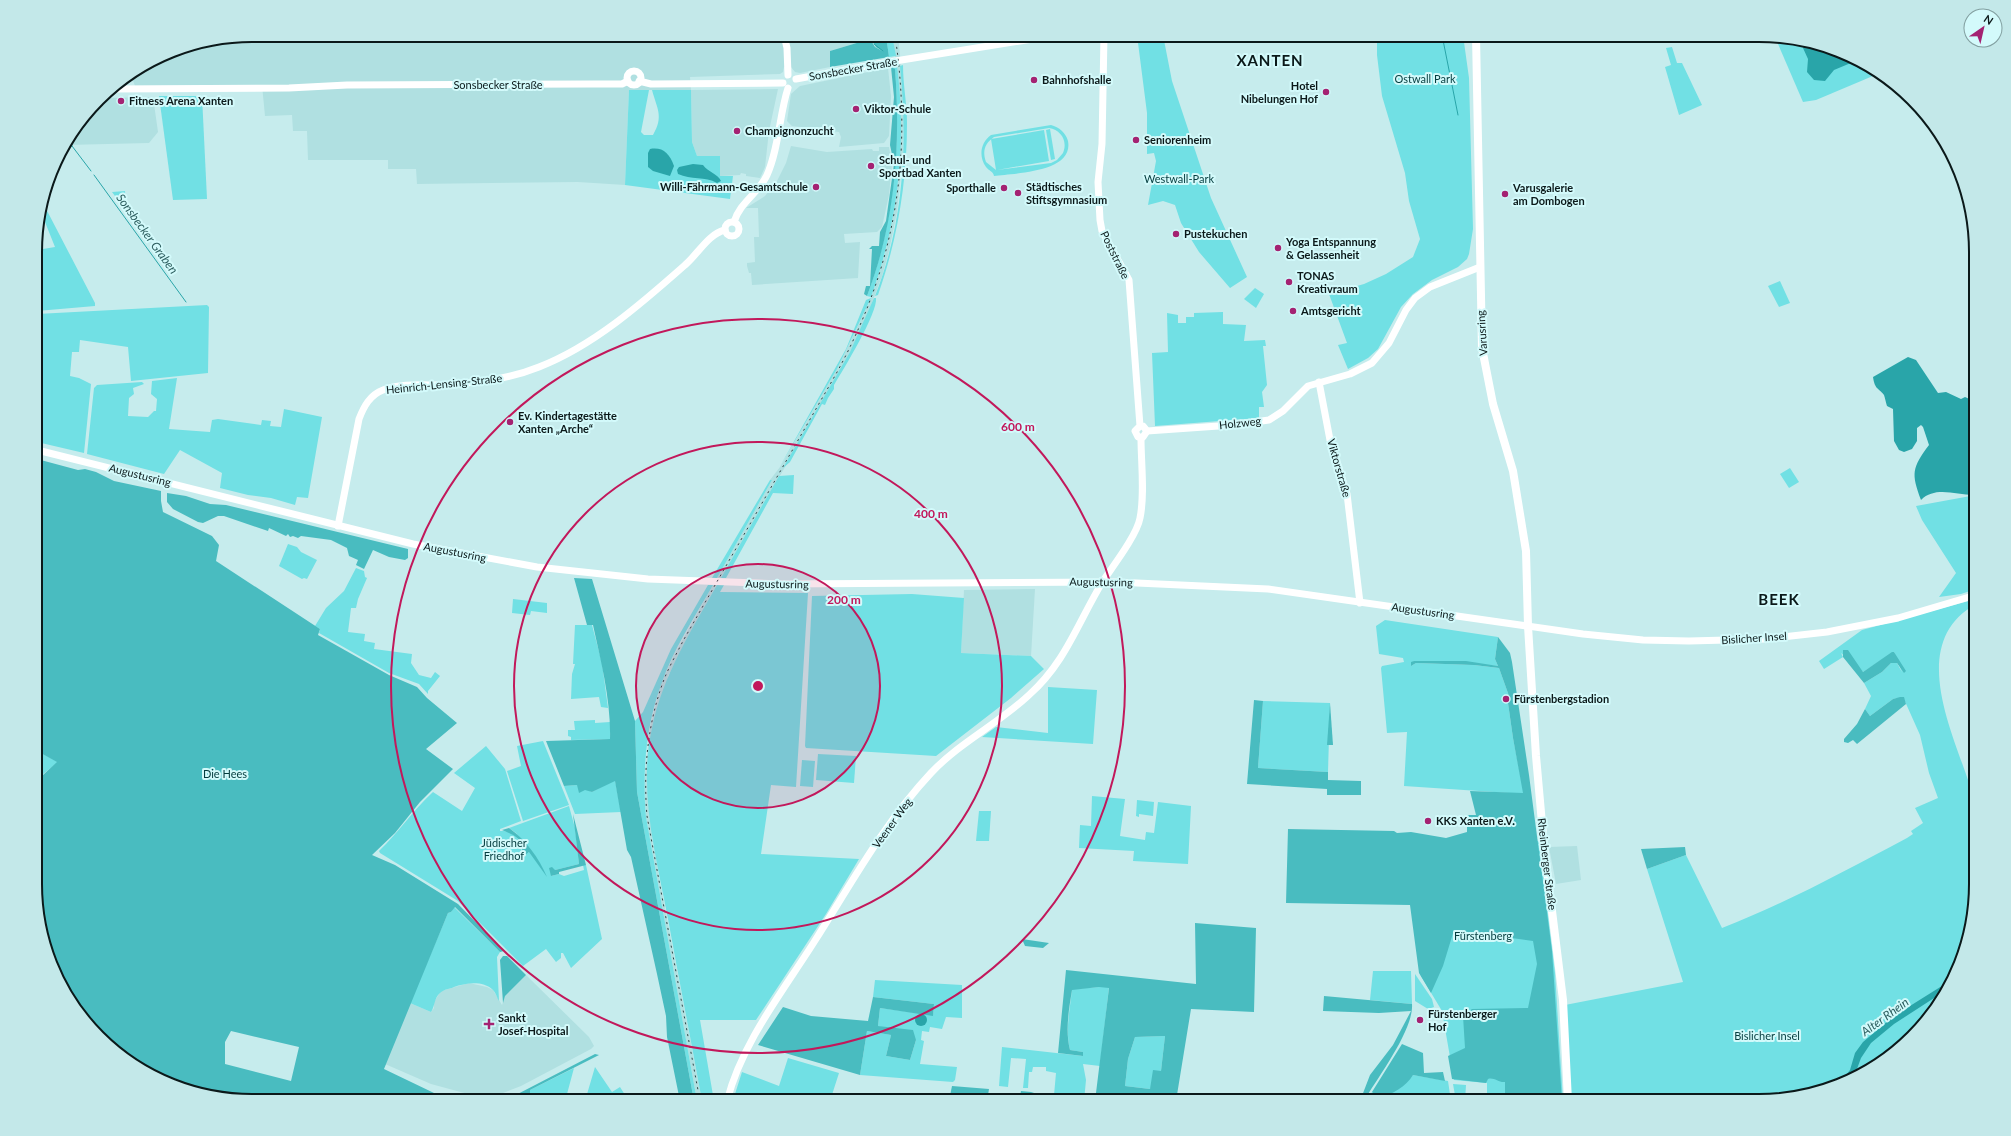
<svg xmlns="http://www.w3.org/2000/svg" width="2011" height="1136" viewBox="0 0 2011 1136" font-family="Lato,sans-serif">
  <rect width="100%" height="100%" fill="#c6eced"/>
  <!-- built -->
  <g fill="#b0e0e1">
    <path d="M252,35H868L870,39L830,51V67L800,73L795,72L791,67H784L783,72L780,74L690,77L691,90L778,89L769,131L765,167L760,178L746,176V174L741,173L740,175L720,176L697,156L692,142L691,90H629L625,185L578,182L417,184L416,169H388V160H308L307,131H293L292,115L265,116L262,85L135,86L131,75L169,51Z"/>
    <path d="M892,35H898L900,55L904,114L903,155L897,212L889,251L882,276L864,324L841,370L721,578H717L772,480H770L780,467L837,369L869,303L877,280L886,250L899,174V85Z"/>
    <path d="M888,68L891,96L889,136L884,143L839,147L841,137L839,132L792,126L787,121L791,94L800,86Z"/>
    <path d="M153,97L158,132L149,143L66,145L102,98Z"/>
    <path d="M791,146L827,152L872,149L873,151H879V147H889L892,164L889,195L882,227L877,232L844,234L845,243L860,242L858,278L752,285L751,273H749L747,266V263L755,262L754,237H759L758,208H746L765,196L777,181L786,163Z"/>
    <path d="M713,585H717L668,676L652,840L702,1101H697L646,817L644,783L650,728L661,684L673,657Z"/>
    <path d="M1035,589L1031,656L961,653L964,590Z"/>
    <path d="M1577,846L1581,880L1556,884L1549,847Z"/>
    <path d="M526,975L589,1037L594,1046L591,1049L521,1086L493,1097H479L431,1084L385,1064L410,1003L431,1012L434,1008V1002L441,991L469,983L487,987L493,990L502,1005L505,996Z"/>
  </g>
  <!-- green -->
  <g fill="#71e0e4" fill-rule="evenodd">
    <path d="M886,35H892L896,56L889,57Z"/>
    <path d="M1137,35H1163L1172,81L1211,198L1247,277L1230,288L1199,252L1181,223L1175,205L1163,201L1148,205L1156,161L1154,153L1147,154V113Z"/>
    <path d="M1377,35H1463L1469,78L1473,229L1469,254L1467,259L1458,267L1432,280L1413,294L1401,307L1378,349L1368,358L1348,369L1338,345L1347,343L1329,294L1364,284L1386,274L1413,257L1420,239L1409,201L1405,173L1382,96L1377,55Z"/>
    <path d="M1775,37L1815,42L1867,64L1880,73L1816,100L1803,102Z"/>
    <path d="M1672,47L1677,63H1682L1702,105L1679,115L1665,67L1671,65L1666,48Z"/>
    <path d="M903,65C903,85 907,104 907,123C907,181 898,237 879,292L878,295L875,296C904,223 908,142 900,66Z"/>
    <path d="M897,66C907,144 898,222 871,297L867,296C894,224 901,145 895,70L892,67Z"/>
    <path d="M629,90H649L641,132L644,135H653C664,116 657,109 652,90H691L692,142L697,156H720V176H733L730,199L625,185Z"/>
    <path d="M159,96H202L207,199L173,200Z"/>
    <path d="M1051,125C1059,127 1066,133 1068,141C1074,173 1014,173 994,176C993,171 989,171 986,167C978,156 981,142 991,135ZM1049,128C1061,130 1068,141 1063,153L1057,160L1051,163L997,170L1049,161L1044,130L991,139L996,170L986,162C982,151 985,143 994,137Z"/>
    <path d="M1050,129L1055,159L1051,160L1046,130Z"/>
    <path d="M125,191L126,204H121L112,192Z"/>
    <path d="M43,203L95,303V306L37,311V250L55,247L41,212Z"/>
    <path d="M1780,281L1790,303L1779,307L1768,286Z"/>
    <path d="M1255,288L1264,294L1256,308L1244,299Z"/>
    <path d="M871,298L837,369L779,468L846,349L866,300Z"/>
    <path d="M874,298H876C878,313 843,370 834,385V389L828,398L825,405L822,404L790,462L783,468L850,352Z"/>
    <path d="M207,305L209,307L208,373L131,381L128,347L80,340L79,352H72L70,376L79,378L91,384L84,453L37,442V389L41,362L37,314Z"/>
    <path d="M1223,312V324L1246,325L1244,341L1265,340L1266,346H1263L1267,385L1262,392L1264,407H1259V418L1155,426L1152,353L1168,352L1167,313L1178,315V323H1186V317H1194V313Z"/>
    <path d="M177,378L169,429L210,432L212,420L218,419L261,425L262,420L271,421L270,426L281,427L284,409L322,417L308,498L297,497L295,505L271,498L248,495L220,488L222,473L180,450L164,474L87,454L94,388L97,385L142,382L144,384L133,388L134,394L129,398L128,416L148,417L154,411H156L157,399L151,394L152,381Z"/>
    <path d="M1790,468L1799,482L1789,488L1780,474Z"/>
    <path d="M794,475L793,494L773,493L726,578H721L779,476Z"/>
    <path d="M770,480H772L717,578H712Z"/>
    <path d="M1976,495V589L1961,594L1939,597L1956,573L1922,520L1916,506Z"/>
    <path d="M288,544L297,547L301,552L317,560L307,579L304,578L302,579L279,566Z"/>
    <path d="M356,568L364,571L365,577L367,578L358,599L356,608H351L348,632L365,634L364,641L375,643L374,649L412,654L411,663L419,675L431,678L435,672L440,676L428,691V694L419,684L389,673L319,633L320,629L315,626L326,608L344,591Z"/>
    <path d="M708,585H713C695,617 673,649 661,685C646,726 642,773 646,817L697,1101H694L637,792L635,721L643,712L671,649Z"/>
    <path d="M717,585H724L720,592L808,593L796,787L771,785L761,854L859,859L826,914L756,1020H700L714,1101H702C691,1040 679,980 668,919C656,856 638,792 652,728C663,675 691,631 717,585Z"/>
    <path d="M912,594L964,598L961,653L1031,656L1044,669L1011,698L936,756L806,748L805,746L812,596Z"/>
    <path d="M513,599L547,603V613L531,611L530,615L512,613Z"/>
    <path d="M1976,599V604C1908,642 1951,728 1969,783L1976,781V898L1969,940L1947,992L1912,1037L1867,1072L1815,1094L1773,1101H1571L1565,1005L1683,982L1647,869L1686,855L1722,928C1788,902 1845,871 1907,838L1913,834L1911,831L1923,823L1915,808L1938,798L1929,773L1920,735L1903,697L1893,699L1870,716L1865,709L1871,696L1864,683L1882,672L1891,663H1897L1902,672L1894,652L1863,672L1841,653L1843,657L1824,669L1819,661L1862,630Z"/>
    <path d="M1385,620L1498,637L1495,659L1498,666L1414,661L1411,666L1416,663L1474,665L1499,668L1509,696L1508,703L1513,738L1524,794L1404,786L1407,732L1387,733L1381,668L1382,666L1404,662L1403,658L1379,654L1376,626Z"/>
    <path d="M575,625H592L602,663L608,708L601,707L599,697L571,699L572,674L575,664H573Z"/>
    <path d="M1048,687L1097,690L1093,744L982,737L996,727L1048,733Z"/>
    <path d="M1263,701L1330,703L1328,772L1258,768Z"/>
    <path d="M595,720V723L610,722V739L571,740V737L568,736V730H575L574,721Z"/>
    <path d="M543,741L569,805L523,821L507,771L521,766L517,746Z"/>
    <path d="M486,746L505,769L521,821L500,829V831C516,830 525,843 520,858L529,852L516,833L509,828L569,806L575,828L579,864L555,870L551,876L559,874L564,876L584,870L583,865H586L602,939L571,968L563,953H561V958L556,962L546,949L523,966L458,901L380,853L379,851C399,832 413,810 433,792L462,811L475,788L454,773Z"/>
    <path d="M37,751L58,762L42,775L37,771Z"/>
    <path d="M818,754L856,756L854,783L816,780Z"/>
    <path d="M802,760L815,761L813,787L800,786Z"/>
    <path d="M615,780L621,812L575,814L564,786L577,785L592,792Z"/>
    <path d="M1092,796L1125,799L1120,836L1145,840L1146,832L1154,833L1158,802L1191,806L1188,864L1133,861L1134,851L1079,848L1080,825L1091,826Z"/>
    <path d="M1137,800L1154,802L1153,816L1139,814V817L1136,816Z"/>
    <path d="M979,811H991L989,841H976Z"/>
    <path d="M1412,838L1539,841L1555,973L1563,1101H1482V1096H1487V1083L1454,1080L1442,1011L1421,976Z"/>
    <path d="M454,907L500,952L497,957L499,1001C497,998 496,993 493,990C483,980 465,983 454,987C450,989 444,989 440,993C434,998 435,1006 431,1012L410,1003L448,913L451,912Z"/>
    <path d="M1373,971H1411L1412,1004L1370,1000Z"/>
    <path d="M1415,974L1432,999L1434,1007L1428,1009L1415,1001Z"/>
    <path d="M875,980L962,985V1018L946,1017L942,1029L930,1027L929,1032L922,1031L921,1040L924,1041L920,1064L957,1067L955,1080L953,1082L860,1075L867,1031L891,1035L886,1056L910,1060L916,1040L878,1026L880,1008L933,1015L934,1004L873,997Z"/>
    <path d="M1099,987H1109L1100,1066L1083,1064L1086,1080L1084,1101H1072L1054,1095L1056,1073L1046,1071V1067H1033L1032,1072H1029L1028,1088H1023L1026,1059L1011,1058L1008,1087L999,1086L1002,1047L1083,1056V1052L1070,1050C1065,1030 1070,1010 1072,989Z"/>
    <path d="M1165,1036L1161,1071L1150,1089L1125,1086L1128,1059L1135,1037Z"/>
    <path d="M788,1058L839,1073L830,1101H765L735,1094L742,1072L779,1086Z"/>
    <path d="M595,1067L612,1092L620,1087L627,1098L626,1101H616L612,1099L607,1101H585Z"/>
    <path d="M574,1068L567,1094L573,1101H561L557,1096L554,1101H531L527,1099L530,1094V1090Z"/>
    <path d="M1413,1075L1448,1081L1451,1101H1367L1372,1092L1379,1098Z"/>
    <path d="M1453,1084L1466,1085L1465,1101H1456Z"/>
  </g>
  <!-- forest -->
  <g fill="#49bcc0" fill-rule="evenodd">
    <path d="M869,35H886L889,57L830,67V51L870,39L875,47L884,52L876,47Z"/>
    <path d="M891,67L895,69C901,147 895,223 867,296L864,294L866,286H870L872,249H869L872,246H879L880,232L886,221L894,164L890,145L894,97Z"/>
    <path d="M37,459L78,470L85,469L96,472L114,481L161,491V501L163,512L212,536L219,545L216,561L320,629L318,635L389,675L417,687L427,698L457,723L426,749L453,769L420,802L395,833L372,855L395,865L458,904L504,951L500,952L455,907L451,912L448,913L384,1069L434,1093L443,1101H252L196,1094L144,1072L109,1047L72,1005L47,954L37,912V771L43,775L57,762L37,751ZM231,1031L299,1047L291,1081L225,1064V1042Z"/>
    <path d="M167,493L186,496L210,504L226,505L408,549V558L405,560L389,557L373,550L364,569L356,565L358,560L349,556L347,548L331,540L301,536L298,538L293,536L290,537L288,534L286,536L269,528L268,531L224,516H218L203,523L198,522L173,509L167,502Z"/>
    <path d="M574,578L592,579L635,721L637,792L694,1101H680L667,1037L666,1016L657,974L631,857L627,850L615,781L592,792L585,790L579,793L577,785L564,786L546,741L610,739C611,700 601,662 593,625H587Z"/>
    <path d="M1498,637L1510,653L1512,662L1529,775L1552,951L1562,1101H1505V1082C1499,1083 1494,1077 1488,1079L1486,1083L1452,1079L1448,1056L1465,1048L1463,1016L1472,1009L1528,1008L1537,964L1533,941L1454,930L1443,966L1431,993L1419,973L1410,905L1286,903L1288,829L1394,831L1397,833L1411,832L1446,838L1467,832V815H1476L1470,791L1523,793L1513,738L1508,703L1509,696L1499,668L1474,665L1416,663L1411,666V662L1414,661H1466L1498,666L1495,659Z"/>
    <path d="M1843,650H1848L1863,672L1892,652H1894L1906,671L1904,673L1897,663H1891L1882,672L1864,683L1843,657Z"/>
    <path d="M1900,697H1904L1906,704L1857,744L1853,740L1848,743L1844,742V739L1857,724L1865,709L1870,716L1893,699Z"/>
    <path d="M1254,700L1263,701L1258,768L1328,772V780L1361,781V795H1327V789L1247,784Z"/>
    <path d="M1330,703L1333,745H1327Z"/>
    <path d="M573,814L586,865L559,872V874L551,876L549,868L552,867L555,870L579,864Z"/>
    <path d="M509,828C526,840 539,858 547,877L529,852L520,859C527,840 516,836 502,830Z"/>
    <path d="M1685,847L1686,855L1647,869L1641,849Z"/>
    <path d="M1195,923L1256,928L1254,1012L1191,1009L1176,1101H1095L1109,988L1099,987L1072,990C1069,1009 1065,1031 1070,1050L1083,1052V1056L1058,1053L1066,970L1196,984ZM1165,1036L1161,1071L1153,1070L1150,1089L1125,1086L1128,1059L1135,1037Z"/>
    <path d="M1022,939L1049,943L1043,948L1025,946Z"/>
    <path d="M503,956H507L526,975L505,996L503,1003L500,960Z"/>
    <path d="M1324,996L1412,1004C1414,1030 1377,1078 1364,1101H1360L1370,1075L1393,1045L1411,1011L1379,1013L1323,1011Z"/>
    <path d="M873,997L934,1004L933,1016L880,1008L878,1026L913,1030L916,1040L910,1060L886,1056L891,1035L867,1031L860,1075L758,1045L783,1007L811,1016L868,1021Z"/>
    <path d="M1402,1044L1423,1053L1424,1073L1443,1072L1445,1081L1413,1075C1406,1087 1392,1094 1379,1098L1372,1092Z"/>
    <path d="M595,1054L599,1055L530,1090V1094L527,1098L531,1101H524L517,1097L510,1101H504Z"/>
    <path d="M952,1086L989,1089L987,1101H949Z"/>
    <path d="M1021,1091L1031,1092L1059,1101H1019Z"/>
  </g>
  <!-- water -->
  <g fill="#29a5a9">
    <path d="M1807,41L1815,42L1858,60L1834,70L1825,81L1814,80L1807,72L1808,59L1803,48Z"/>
    <path d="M650,149C663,147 669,153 674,166L670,176L653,171L648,167V153Z"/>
    <path d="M693,164L703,165C708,172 718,174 721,181L717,183C705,176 691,180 678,174L677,170L679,167Z"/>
    <path d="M1908,357L1916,360L1938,393L1946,392L1961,399L1965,397L1976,402V495C1958,496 1936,485 1921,500C1911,473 1912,468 1929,445L1923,427L1921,425L1917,428V441L1912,449L1904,452L1899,450L1894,441L1893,409L1887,406C1886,403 1885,398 1884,395C1878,387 1875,390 1873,377Z"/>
    <path d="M1953,979L1948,989L1894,1024L1871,1043L1861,1058L1854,1077L1839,1084L1850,1070L1855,1053L1863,1042L1894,1016Z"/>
    <circle cx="921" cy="1020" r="6"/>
  </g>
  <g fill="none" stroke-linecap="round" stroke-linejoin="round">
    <!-- stream -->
    <g stroke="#29a5a9" stroke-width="1">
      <path d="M1442,35L1458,115"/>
      <path d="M874,44L883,51"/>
      <path d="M71,139L72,146"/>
      <path d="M62,150L72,146L91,171"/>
      <path d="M94,175L186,302"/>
    </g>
    <!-- secondary -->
    <g stroke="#fff" stroke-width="7">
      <path d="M784,35L787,48L788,75"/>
      <path d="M1104,35L1102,144L1098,182L1100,220L1102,231L1129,280L1140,426L1135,431L1138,437H1143L1147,431L1143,426H1140"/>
      <circle cx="634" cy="78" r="7"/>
      <path d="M796,79L889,62L1057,35"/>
      <path d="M639,81L651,84L783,83"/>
      <path d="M110,89L289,88L347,85L594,84H622L628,81"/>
      <path d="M734,222C740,202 759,193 767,175C779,148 779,116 788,88"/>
      <circle cx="732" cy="229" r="7"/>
      <path d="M1319,382L1330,440L1347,494L1360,603"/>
      <path d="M1147,431L1233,425L1269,420L1283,411L1308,386L1350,374L1372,363L1389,343L1406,310L1415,298L1430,287L1480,267"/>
      <path d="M37,450L413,544L537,567L648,579L783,584L1115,582L1268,589L1583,634L1643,640L1689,641L1765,639L1827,632L1898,618L1976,595"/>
      <path d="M338,526L359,419C364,406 370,395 383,390C400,383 423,385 440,385C474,383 507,380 539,367C593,346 641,304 685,265C698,254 708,234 725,230"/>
      <path d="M727,1101C742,1042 784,990 816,939C852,882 885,822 931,773C960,742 998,724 1029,695C1066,662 1078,622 1103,581C1113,566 1137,535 1140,518C1145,494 1141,463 1141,438"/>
    </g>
    <!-- primary -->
    <path stroke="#fff" stroke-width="8" d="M1476,35L1482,348L1493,404L1513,471L1526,551L1528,626L1536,756L1544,846L1563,1000L1568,1101"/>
    <!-- rail -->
    <path stroke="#304344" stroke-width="1" stroke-dasharray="2 4" stroke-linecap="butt" d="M700,1101L647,816C643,769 648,720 665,677C670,665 677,653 683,641L836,374C896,265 913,157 895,35"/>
  </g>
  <!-- distance rings -->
  <circle cx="758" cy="686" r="122" fill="#c2185b" fill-opacity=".12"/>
  <g fill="none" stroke="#c2185b" stroke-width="2">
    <circle cx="758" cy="686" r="122"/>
    <circle cx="758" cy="686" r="244"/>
    <circle cx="758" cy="686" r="367"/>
  </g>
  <!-- markers -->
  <g fill="#a42272" stroke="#d3fafb" stroke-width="1.5">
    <circle cx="1034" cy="80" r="4"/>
    <circle cx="1326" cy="92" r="4"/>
    <circle cx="121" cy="101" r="4"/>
    <circle cx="856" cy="109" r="4"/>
    <circle cx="737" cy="131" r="4"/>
    <circle cx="1136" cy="140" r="4"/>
    <circle cx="871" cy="166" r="4"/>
    <circle cx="816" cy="187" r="4"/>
    <circle cx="1004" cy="188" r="4"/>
    <circle cx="1018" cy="193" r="4"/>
    <circle cx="1505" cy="194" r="4"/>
    <circle cx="1176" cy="234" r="4"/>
    <circle cx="1278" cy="248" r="4"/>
    <circle cx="1289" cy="282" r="4"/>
    <circle cx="1293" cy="311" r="4"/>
    <circle cx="510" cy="422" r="4"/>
    <circle cx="1506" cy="699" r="4"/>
    <circle cx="1428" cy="821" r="4"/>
    <circle cx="1420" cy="1020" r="4"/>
    <path d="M487 1018h4v4h4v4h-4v4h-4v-4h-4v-4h4z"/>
  </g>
  <g text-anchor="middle" stroke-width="4" stroke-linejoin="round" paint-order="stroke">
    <!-- street labels -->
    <g font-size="11" fill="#0b191a" stroke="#d3fafb">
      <text transform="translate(853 69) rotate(-10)" y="4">Sonsbecker Straße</text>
      <text x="498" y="89">Sonsbecker Straße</text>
      <text transform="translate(1115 255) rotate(64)" y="4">Poststraße</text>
      <text transform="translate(1482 333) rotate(-94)" y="4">Varusring</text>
      <text transform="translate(444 384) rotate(-6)" y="4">Heinrich-Lensing-Straße</text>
      <text transform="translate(1240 423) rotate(-6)" y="4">Holzweg</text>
      <text transform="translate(1339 468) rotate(74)" y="4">Viktorstraße</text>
      <text transform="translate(140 475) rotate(14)" y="4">Augustusring</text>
      <text transform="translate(455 552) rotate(11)" y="4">Augustusring</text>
      <text transform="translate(1101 582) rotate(1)" y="4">Augustusring</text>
      <text transform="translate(777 584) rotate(1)" y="4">Augustusring</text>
      <text transform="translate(1423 611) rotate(8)" y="4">Augustusring</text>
      <text transform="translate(1754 638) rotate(-4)" y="4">Bislicher Insel</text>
      <text transform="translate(892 823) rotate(-54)" y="4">Veener Weg</text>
      <text transform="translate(1547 864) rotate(83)" y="4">Rheinberger Straße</text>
    </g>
    <!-- park labels -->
    <g font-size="11" fill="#043c3e" stroke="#d3fafb">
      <text x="1425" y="83">Ostwall Park</text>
      <text x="1179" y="183">Westwall-Park</text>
      <text x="225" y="778">Die Hees</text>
      <text x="504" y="847">Jüdischer<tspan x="504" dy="13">Friedhof</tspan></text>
      <text x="1483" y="940">Fürstenberg</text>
      <text x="1767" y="1040">Bislicher Insel</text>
    </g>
    <!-- poi labels -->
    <g font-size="11" font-weight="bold" fill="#0b191a" stroke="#d3fafb" text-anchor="start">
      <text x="1042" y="84">Bahnhofshalle</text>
      <text x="1318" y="90" text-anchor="end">Hotel<tspan x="1318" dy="13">Nibelungen Hof</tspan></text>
      <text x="129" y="105">Fitness Arena Xanten</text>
      <text x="864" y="113">Viktor-Schule</text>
      <text x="745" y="135">Champignonzucht</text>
      <text x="1144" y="144">Seniorenheim</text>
      <text x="879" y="164">Schul- und<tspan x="879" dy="13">Sportbad Xanten</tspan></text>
      <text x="808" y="191" text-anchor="end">Willi-Fährmann-Gesamtschule</text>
      <text x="1026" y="191">Städtisches<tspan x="1026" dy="13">Stiftsgymnasium</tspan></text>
      <text x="996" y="192" text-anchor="end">Sporthalle</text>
      <text x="1513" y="192">Varusgalerie<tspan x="1513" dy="13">am Dombogen</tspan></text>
      <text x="1184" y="238">Pustekuchen</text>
      <text x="1286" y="246">Yoga Entspannung<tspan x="1286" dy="13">&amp; Gelassenheit</tspan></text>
      <text x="1297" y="280">TONAS<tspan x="1297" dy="13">Kreativraum</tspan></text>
      <text x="1301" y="315">Amtsgericht</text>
      <text x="518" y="420">Ev. Kindertagestätte<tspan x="518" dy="13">Xanten „Arche“</tspan></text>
      <text x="1514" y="703">Fürstenbergstadion</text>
      <text x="1436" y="825">KKS Xanten e.V.</text>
      <text x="1428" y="1018">Fürstenberger<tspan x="1428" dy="13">Hof</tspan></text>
      <text x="498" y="1022">Sankt<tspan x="498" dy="13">Josef-Hospital</tspan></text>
    </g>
    <!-- water labels -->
    <g font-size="12" font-style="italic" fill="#2e5f60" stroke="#d3fafb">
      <text transform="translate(147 234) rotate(54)" y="4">Sonsbecker Graben</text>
      <text transform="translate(1885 1017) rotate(-36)" y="4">Alter Rhein</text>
    </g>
    <!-- district labels -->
    <g font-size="15" font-weight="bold" letter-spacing="1" fill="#0b191a" stroke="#d3fafb">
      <text x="1270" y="66">XANTEN</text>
      <text x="1779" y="605">BEEK</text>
    </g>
  </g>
  <!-- crop -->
  <path d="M0 0H2011V1136H0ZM252 42H1759A210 210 0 0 1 1969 252V884A210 210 0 0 1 1759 1094H252A210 210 0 0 1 42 884V252A210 210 0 0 1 252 42Z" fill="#c3e8e9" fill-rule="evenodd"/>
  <path fill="none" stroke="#0b191a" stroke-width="2" d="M252 42H1759A210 210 0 0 1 1969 252V884A210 210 0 0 1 1759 1094H252A210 210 0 0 1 42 884V252A210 210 0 0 1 252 42Z"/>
  <circle cx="758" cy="686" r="6" fill="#c2185b" stroke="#d3fafb" stroke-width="2"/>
  <g font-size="12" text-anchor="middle" font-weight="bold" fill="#c2185b" stroke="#d3fafb" stroke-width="4" stroke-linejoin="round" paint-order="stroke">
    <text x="1018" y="431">600 m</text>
    <text x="931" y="518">400 m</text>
    <text x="844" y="604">200 m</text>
  </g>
  <!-- north arrow -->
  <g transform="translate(1983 28) rotate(34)"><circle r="19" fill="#d3fafb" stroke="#83a0a1"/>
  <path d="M0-3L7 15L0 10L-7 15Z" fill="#a42272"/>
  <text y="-6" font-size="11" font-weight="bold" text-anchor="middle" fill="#0b191a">N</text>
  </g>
</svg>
